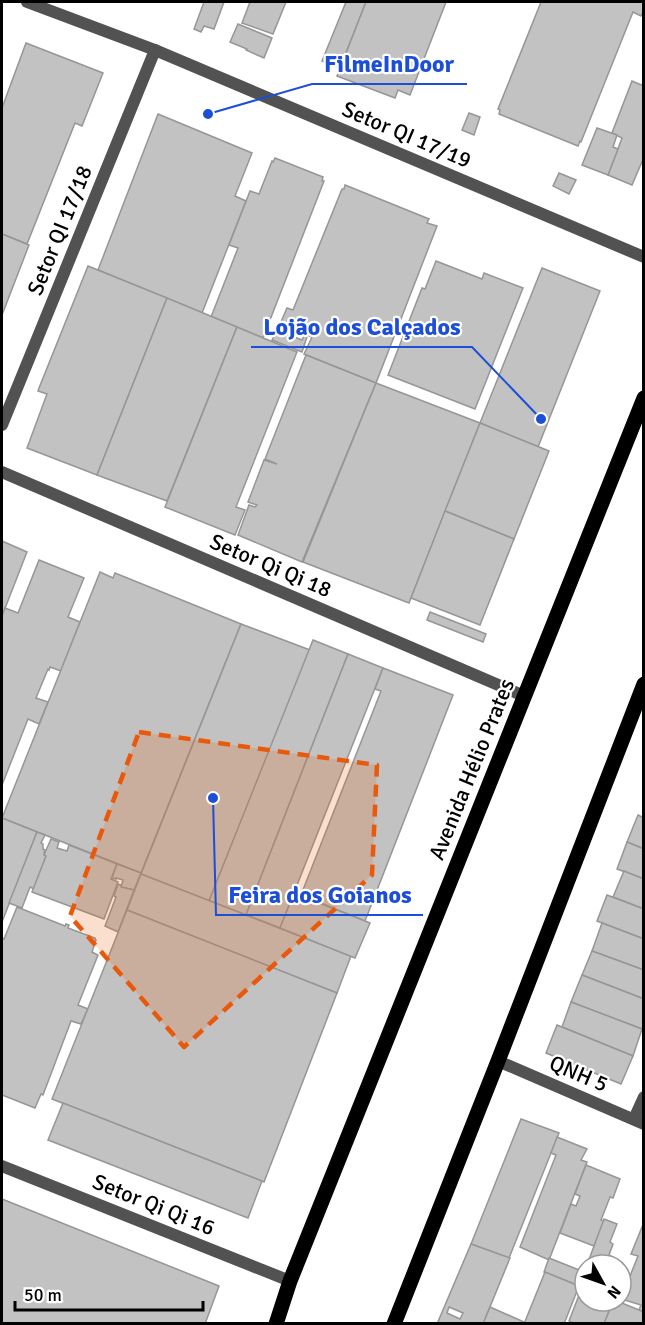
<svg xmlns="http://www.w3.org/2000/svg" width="645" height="1325" viewBox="0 0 645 1325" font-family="Signika,sans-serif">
  <rect width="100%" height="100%" fill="#fff"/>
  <!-- building -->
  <g fill="#c2c2c2" stroke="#969696" stroke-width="1.5" fill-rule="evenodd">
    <path d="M204,2H224L214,29L204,26L201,32L194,29Z"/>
    <path d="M250,2H286L273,34L242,23Z"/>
    <path d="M346,2H366L340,68L322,61Z"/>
    <path d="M366,2H446L410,95L398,90L395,98L337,76Z"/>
    <path d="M541,2H644V10L641,16L633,12L581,142L580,141L578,146L499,114L500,110L498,109Z"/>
    <path d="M238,24L272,38L264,58L246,50L247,49L230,42Z"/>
    <path d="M26,43L103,73L82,126L75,123L27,244L2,234V108Z"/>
    <path d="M632,81L644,86V157L632,185L608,175L622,138L612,133Z"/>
    <path d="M469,113L480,117L474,135L462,130Z"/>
    <path d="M158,114L252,153L235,196L246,201L202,313L98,270Z"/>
    <path d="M597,128L617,135L613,147L618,149L608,175L582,165Z"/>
    <path d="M275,158L323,177L322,181H324L263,338L211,317L238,248L229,245L250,191L259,194L272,161L273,162Z"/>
    <path d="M559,173L576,180L569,194L553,186Z"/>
    <path d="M345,185L429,219L427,223L437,226L376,383L304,354L312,337L280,324L287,308L293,310L342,189H344Z"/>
    <path d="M2,234L29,245L2,315Z"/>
    <path d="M436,261L482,279L484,273L523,288L475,409L388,375L422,288L425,289Z"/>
    <path d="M88,266L167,298L97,475L27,448L47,394L38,391L39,388Z"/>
    <path d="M542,268L600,291L538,447L480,423Z"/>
    <path d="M167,298L237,327L167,501L97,475Z"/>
    <path d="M237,327L297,352L236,507L245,510L235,535L165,507Z"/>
    <path d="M277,330L302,340L304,336L307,337L302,352L272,340Z"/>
    <path d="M306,355L376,383L302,562L238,535L249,505L255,507L257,505L248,502L264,460L277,464L265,459Z"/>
    <path d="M376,383L480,423L409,603L303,562Z"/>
    <path d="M480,423L549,451L514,539L445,511Z"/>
    <path d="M445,511L514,539L480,625L411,598Z"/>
    <path d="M2,541L27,552L2,616Z"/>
    <path d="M39,560L84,578L68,617L80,622L61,671L50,667L49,670L48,669L36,698L48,702L39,724L28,719L2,785V616L5,608L18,613Z"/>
    <path d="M100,572L113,578L115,573L241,624L141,873L2,818Z"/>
    <path d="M430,612L486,634L483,642L427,620Z"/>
    <path d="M241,624L310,650L209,901L141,874Z"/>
    <path d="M313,640L348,654L246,915L209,901Z"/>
    <path d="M348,654L383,668L280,928L246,915Z"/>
    <path d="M383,668L453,695L365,921L301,895L381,691L375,689Z"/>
    <path d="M638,815L644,818V849L627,842Z"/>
    <path d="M2,818L37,832L2,922Z"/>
    <path d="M37,832L45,835L41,843L43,844V849L45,850L44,853L46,856L34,889L30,887L22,908L9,903Z"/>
    <path d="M51,839L59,842L57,848L67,851L69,845L117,864L111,879L118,882L104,919L32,892L46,856L44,855Z"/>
    <path d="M627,842L644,849V879L617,869Z"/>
    <path d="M117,864L141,873L134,890L121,887L123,880L116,878V879L112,878Z"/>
    <path d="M624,871L644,879V909L613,897Z"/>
    <path d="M141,874L351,956L337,993L127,910Z"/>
    <path d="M118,884L121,885V887L134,890L118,932L105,926L116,897L114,896Z"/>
    <path d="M294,893L370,923L355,958L280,928Z"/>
    <path d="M607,895L644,909V939L597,921Z"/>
    <path d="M17,907L65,926L66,924L69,925L68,928L95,938L96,940L92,952L98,955L78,1005L88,1009L81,1024L71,1021L43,1095L41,1094L35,1108L2,1095V938L4,939Z"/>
    <path d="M127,910L337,993L264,1182L52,1099Z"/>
    <path d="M602,923L644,939V970L592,951Z"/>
    <path d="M592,951L644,970V999L582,975Z"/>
    <path d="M582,975L644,999V1026L642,1029L571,1002Z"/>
    <path d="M571,1002L642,1029L633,1056L562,1027Z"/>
    <path d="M557,1025L633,1056L621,1084L546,1053Z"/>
    <path d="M63,1103L262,1181L248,1218L48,1140Z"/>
    <path d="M521,1119L559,1133L509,1258L471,1244Z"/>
    <path d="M557,1137L587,1149L581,1160L587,1162L549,1260L520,1247L556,1155L551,1153Z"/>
    <path d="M586,1165L620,1179L613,1198L610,1197L601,1220L604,1221L594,1246L560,1233L571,1204L576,1206L580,1196L575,1194Z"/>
    <path d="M2,1199L219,1286L205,1324H2Z"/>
    <path d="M604,1219L617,1224L610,1242L613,1244L609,1255L613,1257L610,1264L612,1265H587Z"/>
    <path d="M644,1222V1312L639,1310L641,1305L621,1299V1279L623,1273L630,1276L638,1256L631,1254Z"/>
    <path d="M471,1244L510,1258L483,1324H437ZM449,1307L463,1313L460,1319L447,1313Z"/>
    <path d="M549,1258L584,1272L579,1286L544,1272Z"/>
    <path d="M545,1272L579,1286L564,1324H524Z"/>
    <path d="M581,1290L585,1292V1301H613L604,1324H575L569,1321Z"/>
    <path d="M613,1301H617L644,1312V1324H604Z"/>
    <path d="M490,1307L524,1322V1324H483Z"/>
  </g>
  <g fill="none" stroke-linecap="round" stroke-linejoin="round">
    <!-- street -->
    <g stroke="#525252" stroke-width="12">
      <path d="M27,2L155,50L644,257"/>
      <path d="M2,425L155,50"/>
      <path d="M2,472L524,696"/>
      <path d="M498,1061L644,1124"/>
      <path d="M634,1119L644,1097"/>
      <path d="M2,1166L290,1281"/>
    </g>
    <!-- primary -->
    <g stroke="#000" stroke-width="15">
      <path d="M276,1324L290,1281L644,398"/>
      <path d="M394,1324L498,1061L644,684"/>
    </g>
  </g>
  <!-- marked area -->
  <path fill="#e8590c" fill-opacity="0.2" stroke="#e8590c" stroke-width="4.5" stroke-dasharray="12 8" stroke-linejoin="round" d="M139,732L377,765L372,875L184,1047L70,916Z"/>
  <g text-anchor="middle" stroke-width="4.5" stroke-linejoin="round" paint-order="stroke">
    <!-- street labels -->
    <g font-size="22" fill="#000" stroke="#fff">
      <text transform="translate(407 134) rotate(23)" y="8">Setor QI 17/19</text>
      <text transform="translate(59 230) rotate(-68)" y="8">Setor QI 17/18</text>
      <text transform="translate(271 565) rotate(23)" y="8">Setor Qi Qi 18</text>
      <text transform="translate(471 769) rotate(-68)" y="8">Avenida Hélio Prates</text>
      <text transform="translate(579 1073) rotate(23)" y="8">QNH 5</text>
      <text transform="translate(154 1204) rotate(22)" y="8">Setor Qi Qi 16</text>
    </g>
  </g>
  <!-- callouts -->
  <path fill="none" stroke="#1d4ed8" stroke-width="2" d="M208 114L312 84H467M541 419L472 347H251M213 798L216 915H423"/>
  <g fill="#1d4ed8" stroke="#fff" stroke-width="2">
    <circle cx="208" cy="114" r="6"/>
    <circle cx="541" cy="419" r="6"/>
    <circle cx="213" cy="798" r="6"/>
  </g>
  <g font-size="24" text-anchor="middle" font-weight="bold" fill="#1d4ed8" stroke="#fff" stroke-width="4.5" stroke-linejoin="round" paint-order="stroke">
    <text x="389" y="72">FilmeInDoor</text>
    <text x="362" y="335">Lojão dos Calçados</text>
    <text x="320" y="903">Feira dos Goianos</text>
  </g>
  <!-- border -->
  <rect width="645" height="1325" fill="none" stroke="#000000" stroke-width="6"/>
  <!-- north arrow -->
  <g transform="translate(603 1283) rotate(130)"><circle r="28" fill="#ffffff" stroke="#999999" stroke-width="1.5"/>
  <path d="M0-4.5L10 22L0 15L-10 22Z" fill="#000000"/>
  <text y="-9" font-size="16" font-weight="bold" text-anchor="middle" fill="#000000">N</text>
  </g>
  <!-- scale -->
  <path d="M15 1301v9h188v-9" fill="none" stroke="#000000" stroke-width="3"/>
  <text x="24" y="1301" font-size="18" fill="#000000" stroke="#ffffff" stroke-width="4.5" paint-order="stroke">50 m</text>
</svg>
